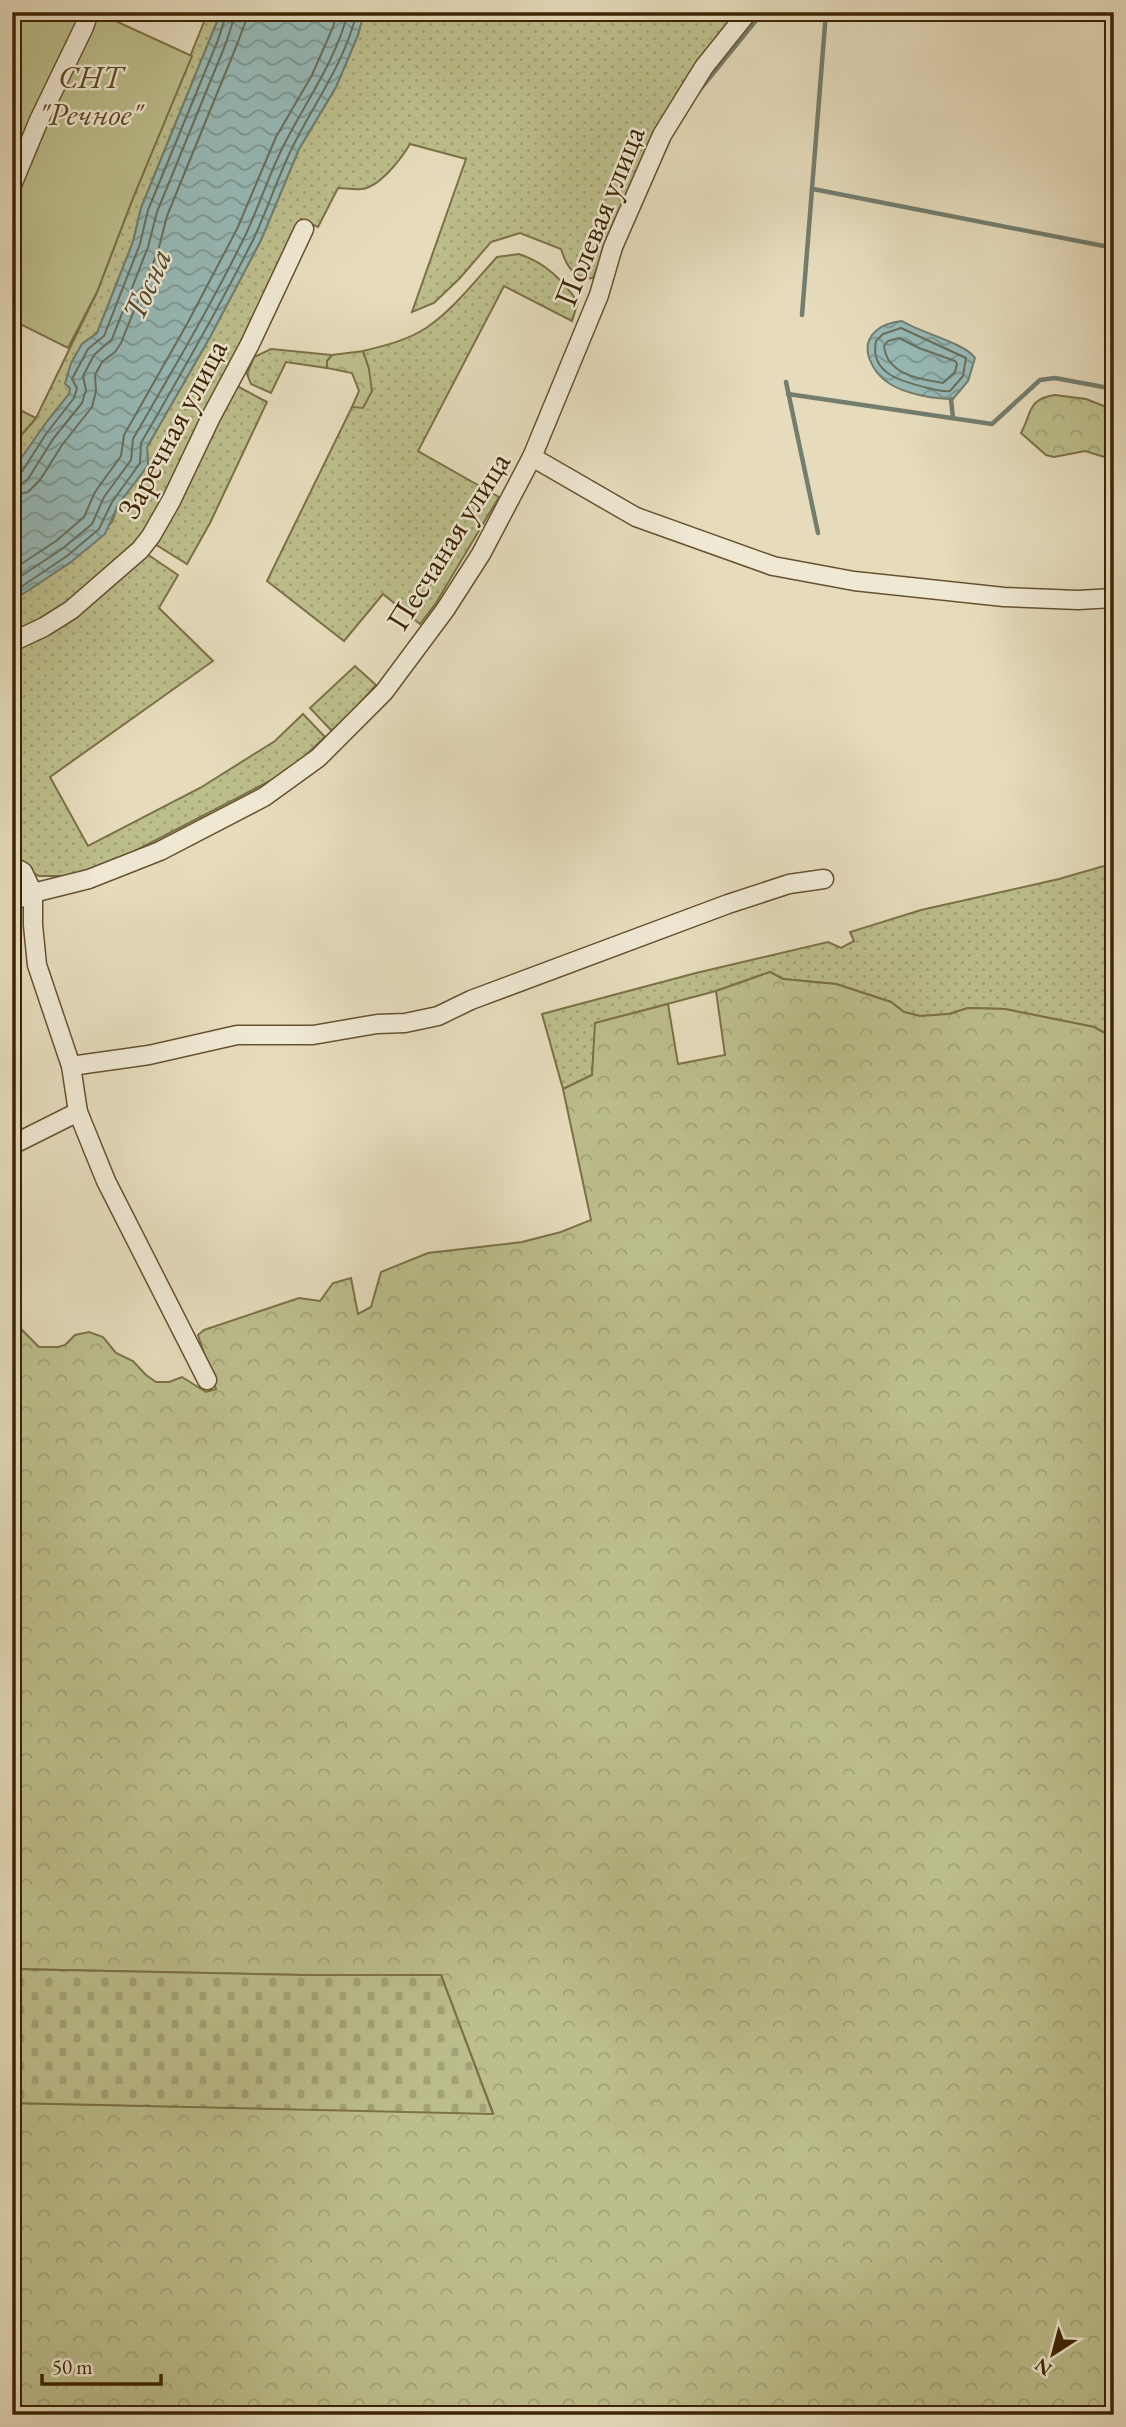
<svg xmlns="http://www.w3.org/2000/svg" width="1126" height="2427" viewBox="0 0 1126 2427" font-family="'EB Garamond',serif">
  <defs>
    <pattern id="grass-dots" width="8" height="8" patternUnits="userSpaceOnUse" patternTransform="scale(1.75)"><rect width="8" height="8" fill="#bcbe8c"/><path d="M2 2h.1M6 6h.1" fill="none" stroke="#a2a377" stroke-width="1.8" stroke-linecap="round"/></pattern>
    <pattern id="forest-crowns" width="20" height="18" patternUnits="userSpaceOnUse" patternTransform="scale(1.75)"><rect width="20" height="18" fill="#bcbe8c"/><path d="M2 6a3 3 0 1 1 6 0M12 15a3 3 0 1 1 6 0" fill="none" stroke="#a2a377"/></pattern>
    <pattern id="cemetery-stones" width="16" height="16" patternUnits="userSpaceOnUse" patternTransform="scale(1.75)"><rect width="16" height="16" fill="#bcbe8c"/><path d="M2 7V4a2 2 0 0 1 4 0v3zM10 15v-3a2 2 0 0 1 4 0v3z" fill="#a2a377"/></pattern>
    <pattern id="water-waves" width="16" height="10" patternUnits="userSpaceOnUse" patternTransform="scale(1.75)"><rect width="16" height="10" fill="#97bab7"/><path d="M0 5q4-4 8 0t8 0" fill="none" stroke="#7c9793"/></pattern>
  </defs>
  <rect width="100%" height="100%" fill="#e6dcbc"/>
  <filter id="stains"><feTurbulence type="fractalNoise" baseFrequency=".00286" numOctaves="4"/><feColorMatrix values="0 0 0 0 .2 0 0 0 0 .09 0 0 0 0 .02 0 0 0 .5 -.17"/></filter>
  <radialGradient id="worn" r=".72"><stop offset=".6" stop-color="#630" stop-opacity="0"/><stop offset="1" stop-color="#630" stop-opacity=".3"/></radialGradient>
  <!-- grass -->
  <g fill="url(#grass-dots)" stroke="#7c7147" stroke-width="2">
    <path d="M208,12H221L141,208L133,242L97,333L82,344L69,394L12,471V446L36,418L97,292L133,198Z"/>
    <path d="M364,12H742L634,180L593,278C574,280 566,265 561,249L520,233L491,242L460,278L434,303L412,312L466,159L410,144C401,159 379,188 361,189C353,190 345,188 338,188L318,227L301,219L245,345L147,531L66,607L12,633V601L71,562L112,522L118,505L148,465L147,447L210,337L261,240L299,149L336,87L358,35Z"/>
    <path d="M519,254C546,263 561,279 578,302L572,321L504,286L418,451L499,497L436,603L420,624L383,594L344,641L267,581L352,407H363L369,369L363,351C384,346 408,340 426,328C453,310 475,281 497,257Z"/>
    <path d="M271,349L332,355L327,361V368L286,362L271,393L251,384L247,374L254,357Z"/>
    <path d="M237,386L267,402L210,523L187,564L155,544L214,420Z"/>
    <path d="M147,554L178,575L159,608L213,661L50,777L88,846L200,788L275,741L303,714L325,737L289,771L106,866L68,876H39L12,863V648Z"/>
    <path d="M355,666L376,685L339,727L331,730L310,708Z"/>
    <path d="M1114,863V1038L1094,1027L1005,1009L968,1008L949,1014L920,1016L904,1012L891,1002L836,984L783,979L770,972L716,991L596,1023L592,1075L563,1089L542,1014L696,973L828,942L841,948L854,941L850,932L921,910L1059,879Z"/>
  </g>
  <!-- forest -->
  <g fill="url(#forest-crowns)" stroke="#7c7147" stroke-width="2">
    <path d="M363,351L369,369L372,391L363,408L352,407L359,391L352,373L327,368V361L332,355Z"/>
    <path d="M1055,395L1086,399L1114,410V460L1085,451L1054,457L1046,455L1021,433C1032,413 1027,399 1055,395Z"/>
    <path d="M770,972L783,979L836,984L891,1002L904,1012L920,1016L949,1014L968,1008L1005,1009L1094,1027L1114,1038V2415H12V2103L493,2113L441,1975H303L12,1969V1320L39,1347H58L65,1345L75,1335L89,1332L103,1337L116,1353L133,1361L146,1375L156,1382H169L182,1377L206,1392L216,1389L198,1335L204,1330L299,1298L320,1301L333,1283L351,1278L358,1314L371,1307L381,1272L428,1253L522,1242L561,1232L591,1220L563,1089L592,1075L595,1023L668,1004L678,1064L725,1055L716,991Z"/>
  </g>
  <!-- cemetery -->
  <path fill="url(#cemetery-stones)" stroke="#7c7147" stroke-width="2" d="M12,1969L303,1975H441L493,2114L12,2103Z"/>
  <!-- garden -->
  <g fill="#bcbe8c" stroke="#7c7147" stroke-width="2">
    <path d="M12,12H96L192,56L133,198L97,292L68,348L12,320Z"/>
    <path d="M12,406L36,418L12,446Z"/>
  </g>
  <!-- water -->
  <g fill="url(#water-waves)" stroke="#737e6f" stroke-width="2">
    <path d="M221,12H364L358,35L336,87L299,149L261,240L210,337L147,447L148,465L118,505L105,534L71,562L12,601V471L48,420L69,394L70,388L65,384L71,363L82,344L97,333L133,242L141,208Z"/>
    <path d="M902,321C921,333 965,343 975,358L968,381L953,399C934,399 906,394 890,384C873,374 857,346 877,330C884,324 893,322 902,321Z"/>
  </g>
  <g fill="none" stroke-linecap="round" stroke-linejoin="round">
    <!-- shore -->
    <g stroke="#6a6f5c" stroke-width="2">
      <path d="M901,328L966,358L963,376L950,391C942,392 936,390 928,388C903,382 869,374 876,341L883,334Z"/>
      <path d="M899,338L919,348L955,361L957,364L955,372L943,383C920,379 887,375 884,346L888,341Z"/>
      <path d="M12,477L21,473L46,434L74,398L77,388L72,379L88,349L104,336L140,244L148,210L218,40L227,12"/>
      <path d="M12,485L21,484L28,479L53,439L82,403L86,390L83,376L94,355L112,339L148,247L157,212L226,43L236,12"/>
      <path d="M12,496L28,492L40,480L62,445L92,407L96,391L95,375L102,362L115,352L121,343L158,251L167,216L236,47L245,23L247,12"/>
      <path d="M12,570L56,541L84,517L95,492L121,456L124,435L187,324L237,229L276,137L312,75L333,27L337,12"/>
      <path d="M12,582L62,549L92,524L104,497L131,460L133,439C172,371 212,304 246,234C260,204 270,171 286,141C308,98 336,60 348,12"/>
      <path d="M12,593L67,556L99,529L112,502L140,463L141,443C180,376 219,308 254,238C268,208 278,176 293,146C316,100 344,64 357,12"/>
    </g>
    <!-- stream -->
    <g stroke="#737e6f" stroke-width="4.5">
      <path d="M1103,12L1114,17"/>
      <path d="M697,93L763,12"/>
      <path d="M813,189L1114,248"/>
      <path d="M802,315L826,12"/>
      <path d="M786,382L818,533"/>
      <path d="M788,394L992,424L1040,380L1055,378L1114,389"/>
      <path d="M951,399L953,418"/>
    </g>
    <!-- minor casing -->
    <g stroke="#675230" stroke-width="21">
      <g id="minor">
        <path d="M12,185L39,120L84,27L89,12"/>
        <path d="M532,457L636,517L773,566L854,581L1004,597L1078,600L1114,598"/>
        <path d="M12,642L44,627L71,610L140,550L151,536L171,501L211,417L250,344L304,229"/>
        <path d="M12,866L23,872L33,893V925L37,965L71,1066L78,1112L106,1181L207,1380"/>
        <path d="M12,901L33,893L89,879L160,851L264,797L318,758L384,692L445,610L481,554L532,457L599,295L613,247L662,135L704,67L748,12"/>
        <path d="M71,1066L149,1055L237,1035H313L377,1024L405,1023L438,1016L471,1000L728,904L789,884L824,879"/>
        <path d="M12,1145L78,1112"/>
      </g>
    </g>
    <!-- minor -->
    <use href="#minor" stroke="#efe8d3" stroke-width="18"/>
  </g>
  <g text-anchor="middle" stroke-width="5" stroke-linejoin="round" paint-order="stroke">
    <!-- park labels -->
    <g font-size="32" font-style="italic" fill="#5d4a24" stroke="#efe8d3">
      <text x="90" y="88">СНТ<tspan x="90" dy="37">"Речное"</tspan></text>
    </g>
    <!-- street labels -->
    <g font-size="32" fill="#3d2402" stroke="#efe8d3">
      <text transform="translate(599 216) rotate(-68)" y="11">Полевая улица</text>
      <text transform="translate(172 429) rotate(-62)" y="11">Заречная улица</text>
      <text transform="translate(448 541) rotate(-58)" y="11">Песчаная улица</text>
    </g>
    <!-- water labels -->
    <g font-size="33" font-style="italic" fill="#544a2f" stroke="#efe8d3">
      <text transform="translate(146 284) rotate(-66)" y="12">Тосна</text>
    </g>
  </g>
  <!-- margin -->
  <rect width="1126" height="2427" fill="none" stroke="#e6dcbc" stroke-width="42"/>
  <rect x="14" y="14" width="1098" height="2399" fill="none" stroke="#3d2402" stroke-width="3.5"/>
  <rect x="21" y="21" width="1084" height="2385" fill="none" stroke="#3d2402" stroke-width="2"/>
  <!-- north arrow -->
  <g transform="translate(1053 2354) rotate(216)" stroke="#efe8d3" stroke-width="5" paint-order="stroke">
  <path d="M0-5L12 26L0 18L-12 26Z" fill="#3d2402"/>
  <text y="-10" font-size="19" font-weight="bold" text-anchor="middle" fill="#3d2402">N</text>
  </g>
  <!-- scale -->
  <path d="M42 2374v10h119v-10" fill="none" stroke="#3d2402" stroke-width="3.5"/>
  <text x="52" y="2374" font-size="21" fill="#3d2402" stroke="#efe8d3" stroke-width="5" paint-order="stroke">50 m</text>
  <rect width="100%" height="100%" filter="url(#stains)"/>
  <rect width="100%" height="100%" fill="url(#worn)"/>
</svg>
